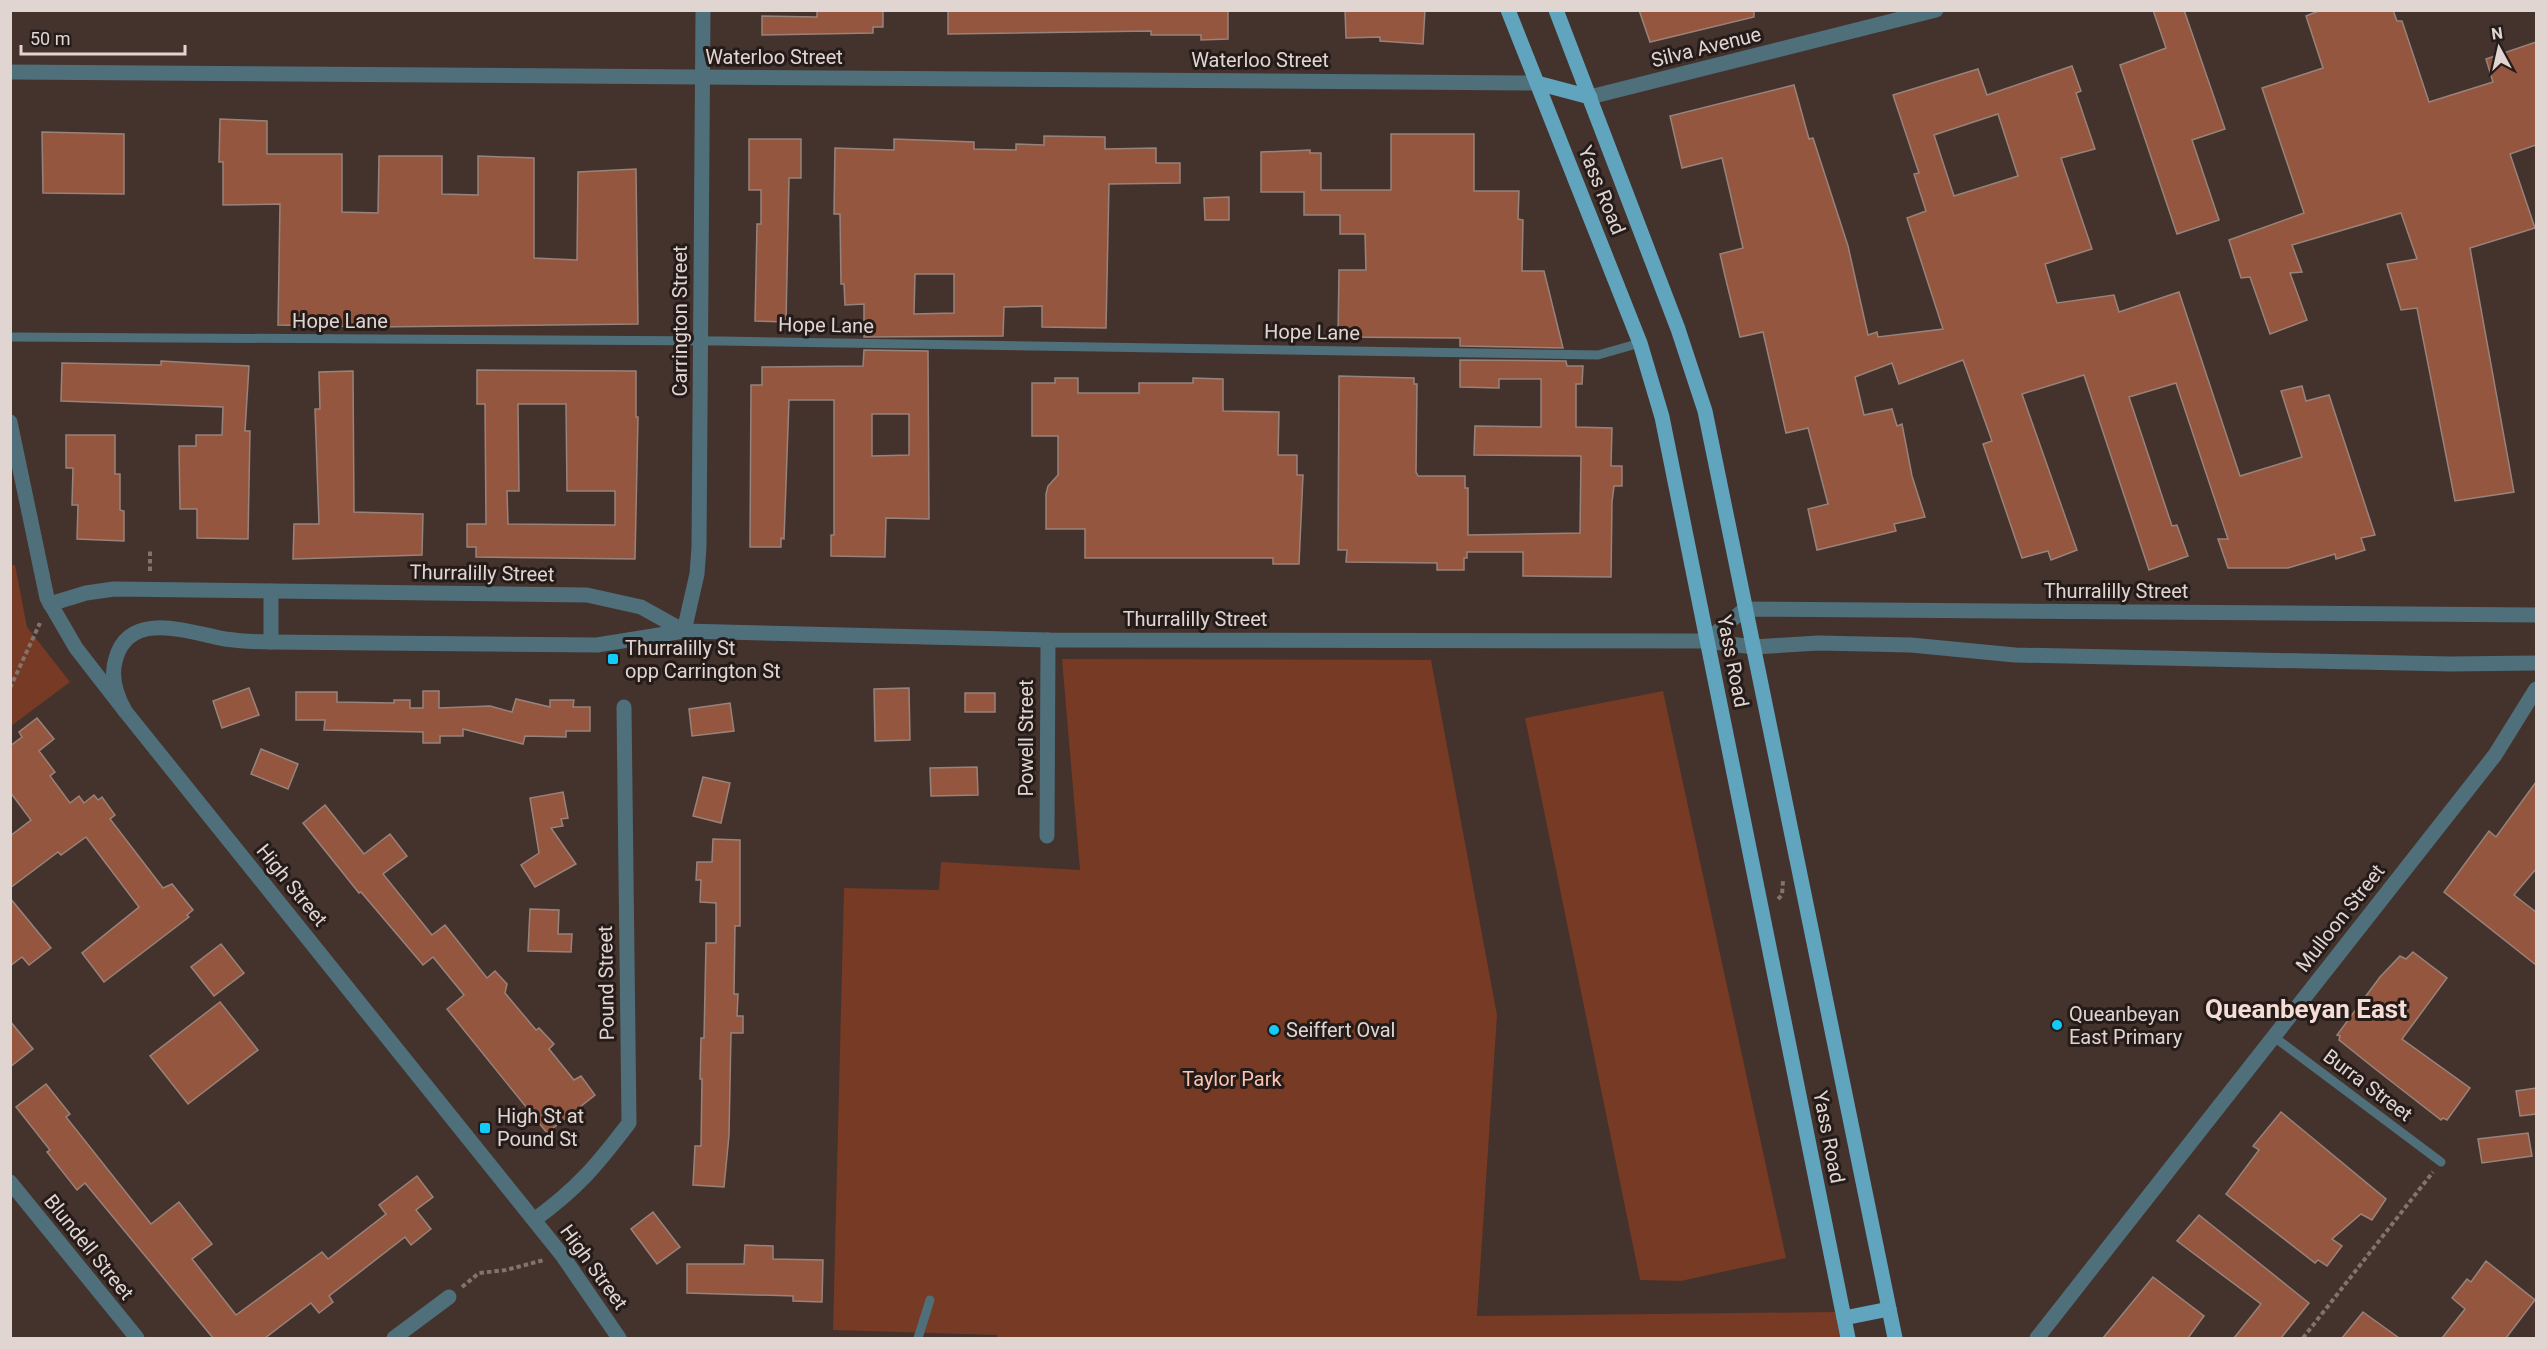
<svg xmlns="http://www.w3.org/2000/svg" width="2547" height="1349" viewBox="0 0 2547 1349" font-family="Roboto,sans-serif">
  <rect width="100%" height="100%" fill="#44322c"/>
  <!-- green -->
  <g fill="#773a24">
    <path d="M11,565H15L27,627L70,682L11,726Z"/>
    <path d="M1062,659L1431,660L1497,1015L1477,1316L1835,1312L1840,1338H997V1335L833,1330L844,888L939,890L941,862L1080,870Z"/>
    <path d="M1663,691L1786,1258L1681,1281L1640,1280L1525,718Z"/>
  </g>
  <!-- building -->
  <g fill="#95563f" stroke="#98837b" stroke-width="1.5" fill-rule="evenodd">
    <path d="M817,10H883V27H873V33L762,35V16L817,17Z"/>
    <path d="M948,10H1228V39L1201,40V35H1151V31L948,34Z"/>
    <path d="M1345,10H1425L1423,44L1380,41V37L1346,38Z"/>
    <path d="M1639,10H1754V17L1650,42Z"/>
    <path d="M2153,10H2184L2225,129L2192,140L2219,220L2177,234L2120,65L2166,48Z"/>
    <path d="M2321,10H2393L2397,21H2402L2429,102L2493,82L2486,59L2536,42V145L2510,154L2535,228L2470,248L2514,492L2455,501L2417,308L2401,310L2387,264L2417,259L2401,213L2292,245L2302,272L2290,273L2307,320L2270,334L2250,277L2241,278L2229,240L2304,213L2262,88L2323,68L2306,16Z"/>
    <path d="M2072,66L2081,91L2076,93L2095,149L2061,158L2092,249L2045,264L2057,303L2114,295L2119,312L2179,292L2240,476L2302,457L2281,391L2302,386L2306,401L2329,395L2375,535L2361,538L2365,550L2336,559L2335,554L2288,568H2228L2218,539H2228L2176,383L2129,397L2172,526L2177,525L2188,556L2149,570L2084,375L2022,394L2077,550L2051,560L2048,551L2022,558L1983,444L1992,441L1963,360L1899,384L1892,363L1855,377L1864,415L1892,409L1897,426L1902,424L1912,476L1925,517L1894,524L1896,531L1817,550L1808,509L1828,504L1808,428L1786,433L1763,332L1740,337L1725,276L1720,254L1743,248L1722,158L1682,168L1670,116L1794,85L1809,139L1813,138L1848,246L1868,335L1877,332L1878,337L1943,329L1907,218L1926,211L1914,174L1919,173L1893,95L1978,69L1987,95ZM1998,114L2018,176L1954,196L1934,135Z"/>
    <path d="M220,119L267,121V154H342V212L378,213L379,156H442V194L478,195V156L534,158V258L577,260L578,172L636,169L638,324L371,327L278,325L280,204L223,205V162H219Z"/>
    <path d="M42,132L124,134V194L43,193Z"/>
    <path d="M1391,134H1474V191H1519L1518,219L1523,220L1522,271H1544L1563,348L1460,346V338L1338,337L1339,270H1366L1365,234H1340V215H1304V192H1261V152L1310,150V153H1321V190H1391Z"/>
    <path d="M1044,136L1105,137V149L1156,148V163H1180V183L1109,184L1106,328L1042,327V306L1004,307L1003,336L864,337V304L845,305L844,284H841L840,214H834L835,148L894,150V139L974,142V149L1016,150V144L1044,145ZM915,274H954V313L914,314Z"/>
    <path d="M749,139H801V178H789L786,322L755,321L757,224H761V190H749Z"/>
    <path d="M1229,197V220H1205L1204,198Z"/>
    <path d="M864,350L928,351L929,519L886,518L885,557L831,556V535H834V400H789L784,539L781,538V547H750L751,385H762V367L863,366ZM872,414H909V455L872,456Z"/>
    <path d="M1460,360L1566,361L1567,366H1583L1582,384H1576V427L1612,428L1611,466H1622V486H1614L1612,502L1611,577L1523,576V552H1467V558H1464V570H1437V563L1346,562L1347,550H1338L1339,376L1414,378V384H1417L1416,472L1418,476H1465V488H1468V535L1580,533L1581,456L1474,455L1475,426L1541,427V379H1499V388L1460,387Z"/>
    <path d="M161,361L249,366L245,431H250L248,539L197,538V509H180L179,446H196V435H222L223,407L61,401L62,363L161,365Z"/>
    <path d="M477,370L636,371V417H638L635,559L476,557V547H467V524H486L485,404H477ZM518,404H566L567,491H615V525L508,524L507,491H519Z"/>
    <path d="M353,371L354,512L423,514L422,555L293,559L294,524H319L315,409H320L319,372Z"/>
    <path d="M1055,378H1078V393H1139V383H1193V378L1223,379V411L1279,412L1278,455H1297V475H1303L1299,564H1273V558H1085V529H1046V494L1048,486L1058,475V436H1032V383H1055Z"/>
    <path d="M66,435H115V474H120V510L124,511V541L77,539L78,505H72L73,468H66Z"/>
    <path d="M249,688L259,715L222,728L213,701Z"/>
    <path d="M909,688L910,740L875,741L874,689Z"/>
    <path d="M423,691H439V708L490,706L512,712L516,699L550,707V700H574L573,707H590V731H566V737L525,736L523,744L463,729V736H440V743H423V732L324,730L325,720H296V692H337V702L394,703V700H410V708H423Z"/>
    <rect x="965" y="693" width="30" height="19"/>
    <path d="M730,703L734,731L692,736L689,709Z"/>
    <path d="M37,718L54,739L39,751L55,772L50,776L70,803L79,796L84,803L94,795L98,800L102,797L115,815L110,819L163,888L172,884L193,910L187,915L189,917L104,982L82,953L139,907L86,837L61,855L58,852L10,888V836L31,820L10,792V746L22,737L19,732Z"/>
    <path d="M261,749L298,764L288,789L251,774Z"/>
    <path d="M977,767L978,795L931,796L930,768Z"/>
    <path d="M703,777L730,783L721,823L693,816Z"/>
    <path d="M2536,782V869L2514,895L2536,912V965L2444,892L2489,831L2496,837Z"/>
    <path d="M563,792L568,818L561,819L563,826L551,828L576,864L535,887L521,865L539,853L530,798Z"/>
    <path d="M325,805L364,854L390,834L407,856L383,874L432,935L445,925L487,978L495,971L507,984L505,993L536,1030L539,1028L554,1044L549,1049L574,1080L581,1076L595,1095L547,1133L447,1009L464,995L433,957L423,965L361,892L359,893L303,823Z"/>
    <path d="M713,839L740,840V926H735L734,994H738L737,1016H743V1033H731L729,1135L724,1187L693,1185L695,1146H701L702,1079H700L701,1038H704L706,943H716V903L700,902L701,880H696L697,862H712Z"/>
    <path d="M10,898L51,948L29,965L22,957L10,966Z"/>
    <path d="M530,909L559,910L558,934H572L571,952L528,951Z"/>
    <path d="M221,944L244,973L214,996L191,967Z"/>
    <path d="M2413,952L2447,978L2402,1039L2470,1088L2447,1120L2443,1118L2441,1120L2374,1068L2339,1040L2340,1036L2337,1035L2380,977L2400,956L2406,959Z"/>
    <path d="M220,1002L258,1050L188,1104L150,1056Z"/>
    <path d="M10,1021L33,1049L10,1067Z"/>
    <path d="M46,1084L70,1114L66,1117L151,1224L179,1202L212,1244L192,1259L236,1315L322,1252L328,1259L386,1214L379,1205L417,1176L433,1197L416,1210L431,1229L411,1245L405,1237L329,1296L333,1302L319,1313L311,1303L265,1338H213L85,1183L77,1190L47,1152L50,1150L16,1107Z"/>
    <path d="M2536,1088V1114L2520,1116L2516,1091Z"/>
    <path d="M2281,1112L2386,1199L2372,1220L2361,1214L2332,1239L2342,1246L2327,1266L2318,1260L2315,1263L2226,1194L2259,1150L2253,1146Z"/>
    <path d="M2528,1133L2532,1156L2482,1163L2478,1139Z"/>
    <path d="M653,1212L680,1247L657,1264L631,1229Z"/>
    <path d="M2199,1215L2309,1303L2281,1338H2234L2261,1304L2177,1241Z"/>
    <path d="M745,1245L773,1246V1259L823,1260L822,1302L793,1301V1296L687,1293V1264H744Z"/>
    <path d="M2486,1261L2535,1300L2506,1338H2442L2465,1309L2452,1298L2467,1279L2471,1282Z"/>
    <path d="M2153,1277L2204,1316L2188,1338H2103Z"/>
    <path d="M2363,1312L2399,1338H2342Z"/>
  </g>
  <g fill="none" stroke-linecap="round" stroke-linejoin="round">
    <!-- path -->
    <g stroke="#82736d" stroke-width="4" stroke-dasharray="4.5 3" stroke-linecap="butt">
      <path d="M150,571V550"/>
      <path d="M10,688L40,623"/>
      <path d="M1778,899L1782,895L1783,881"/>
      <path d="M462,1287L479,1273L506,1270L544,1260"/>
      <path d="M2303,1338L2433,1172"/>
    </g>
    <!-- service -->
    <g stroke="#4f6f7b" stroke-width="9">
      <path d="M10,337L722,341L1598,355L1640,343"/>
      <path d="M2274,1037L2441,1162"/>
      <path d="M918,1338L930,1300"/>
    </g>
    <!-- minor -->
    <g stroke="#4f6f7b" stroke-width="15">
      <path d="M10,72L1537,83"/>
      <path d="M1590,97L1936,10"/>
      <path d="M10,422L47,598L76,648L125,711L562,1255L619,1338"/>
      <path d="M50,604L86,593L114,589L587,595L641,607L684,631"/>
      <path d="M684,631L697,574L699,547L703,10"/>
      <path d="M1706,641L1745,609L2536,615"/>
      <path d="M271,642V591"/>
      <path d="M125,711C116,695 110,676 116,658C130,609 191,633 225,639C240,641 255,642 271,642L597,645L684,631L1048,640L1706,641L1754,647L1818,643L1911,645L2015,655L2451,664L2536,663"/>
      <path d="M1047,836L1048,640"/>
      <path d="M10,1182L137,1338"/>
      <path d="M534,1220C578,1188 597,1165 629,1123L624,707"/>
      <path d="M394,1338L449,1297"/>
      <path d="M2037,1338L2495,755L2536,689"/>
    </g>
    <!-- primary -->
    <g stroke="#60a4bd" stroke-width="15">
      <path d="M1508,10L1640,343L1662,417L1848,1338"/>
      <path d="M1556,10L1678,329L1705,411L1895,1338"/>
      <path d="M1537,83L1590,97"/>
      <path d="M1844,1318L1889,1309"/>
    </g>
  </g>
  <!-- markers -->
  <g fill="#14cafb" stroke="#251c1a" stroke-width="2">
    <rect x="607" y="653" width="12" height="12" rx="3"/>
    <circle cx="2057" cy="1025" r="6"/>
    <circle cx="1274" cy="1030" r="6"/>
    <rect x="479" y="1122" width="12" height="12" rx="3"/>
  </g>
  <g text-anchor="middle" stroke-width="6" stroke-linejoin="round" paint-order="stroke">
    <!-- street labels -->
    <g font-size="20" fill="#e1d5d1" stroke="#251c1a">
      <text transform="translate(1706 47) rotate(-14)" y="7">Silva Avenue</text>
      <text x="774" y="64">Waterloo Street</text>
      <text x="1260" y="67">Waterloo Street</text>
      <text transform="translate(1602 190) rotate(68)" y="7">Yass Road</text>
      <text x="340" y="328">Hope Lane</text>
      <text transform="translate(680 321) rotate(-90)" y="7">Carrington Street</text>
      <text transform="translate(826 325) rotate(1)" y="7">Hope Lane</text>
      <text transform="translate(1312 332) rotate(1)" y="7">Hope Lane</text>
      <text transform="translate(482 573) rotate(1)" y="7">Thurralilly Street</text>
      <text x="2116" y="598">Thurralilly Street</text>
      <text x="1195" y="626">Thurralilly Street</text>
      <text transform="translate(1733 661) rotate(79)" y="7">Yass Road</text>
      <text transform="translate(1026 738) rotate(-90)" y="7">Powell Street</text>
      <text transform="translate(292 885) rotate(51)" y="7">High Street</text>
      <text transform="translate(2340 918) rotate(-52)" y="7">Mulloon Street</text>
      <text transform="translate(606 983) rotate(-91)" y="7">Pound Street</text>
      <text transform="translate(2368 1085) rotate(37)" y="7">Burra Street</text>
      <text transform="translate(1829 1137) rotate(79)" y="7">Yass Road</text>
      <text transform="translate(89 1247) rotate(51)" y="7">Blundell Street</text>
      <text transform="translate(594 1267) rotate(54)" y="7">High Street</text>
    </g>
    <!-- poi labels -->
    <g font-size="20" fill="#e1d5d1" stroke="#251c1a" text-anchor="start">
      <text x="625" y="655">Thurralilly St<tspan x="625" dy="23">opp Carrington St</tspan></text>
      <text x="2069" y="1021">Queanbeyan<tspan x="2069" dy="23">East Primary</tspan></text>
      <text x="1286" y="1037">Seiffert Oval</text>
      <text x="497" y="1123">High St at<tspan x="497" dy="23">Pound St</tspan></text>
    </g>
    <!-- park labels -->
    <g font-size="20" fill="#fdc3ae" stroke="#251c1a">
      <text x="1232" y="1086">Taylor Park</text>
    </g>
    <!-- district labels -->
    <g font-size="26" font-weight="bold" fill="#f5ddd5" stroke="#251c1a">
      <text x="2306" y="1018">Queanbeyan East</text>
    </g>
  </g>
  <!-- border -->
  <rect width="2547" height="1349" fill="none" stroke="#e1d5d1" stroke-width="24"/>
  <!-- north arrow -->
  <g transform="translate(2499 48) rotate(352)" stroke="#251c1a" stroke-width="4.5" paint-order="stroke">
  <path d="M0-4.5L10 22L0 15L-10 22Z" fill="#e1d5d1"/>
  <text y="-9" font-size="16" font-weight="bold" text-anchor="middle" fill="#e1d5d1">N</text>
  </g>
  <!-- scale -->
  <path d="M21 45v9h164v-9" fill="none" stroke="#e1d5d1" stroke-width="3"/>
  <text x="30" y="45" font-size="18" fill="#e1d5d1" stroke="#251c1a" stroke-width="4.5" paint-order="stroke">50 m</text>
</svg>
